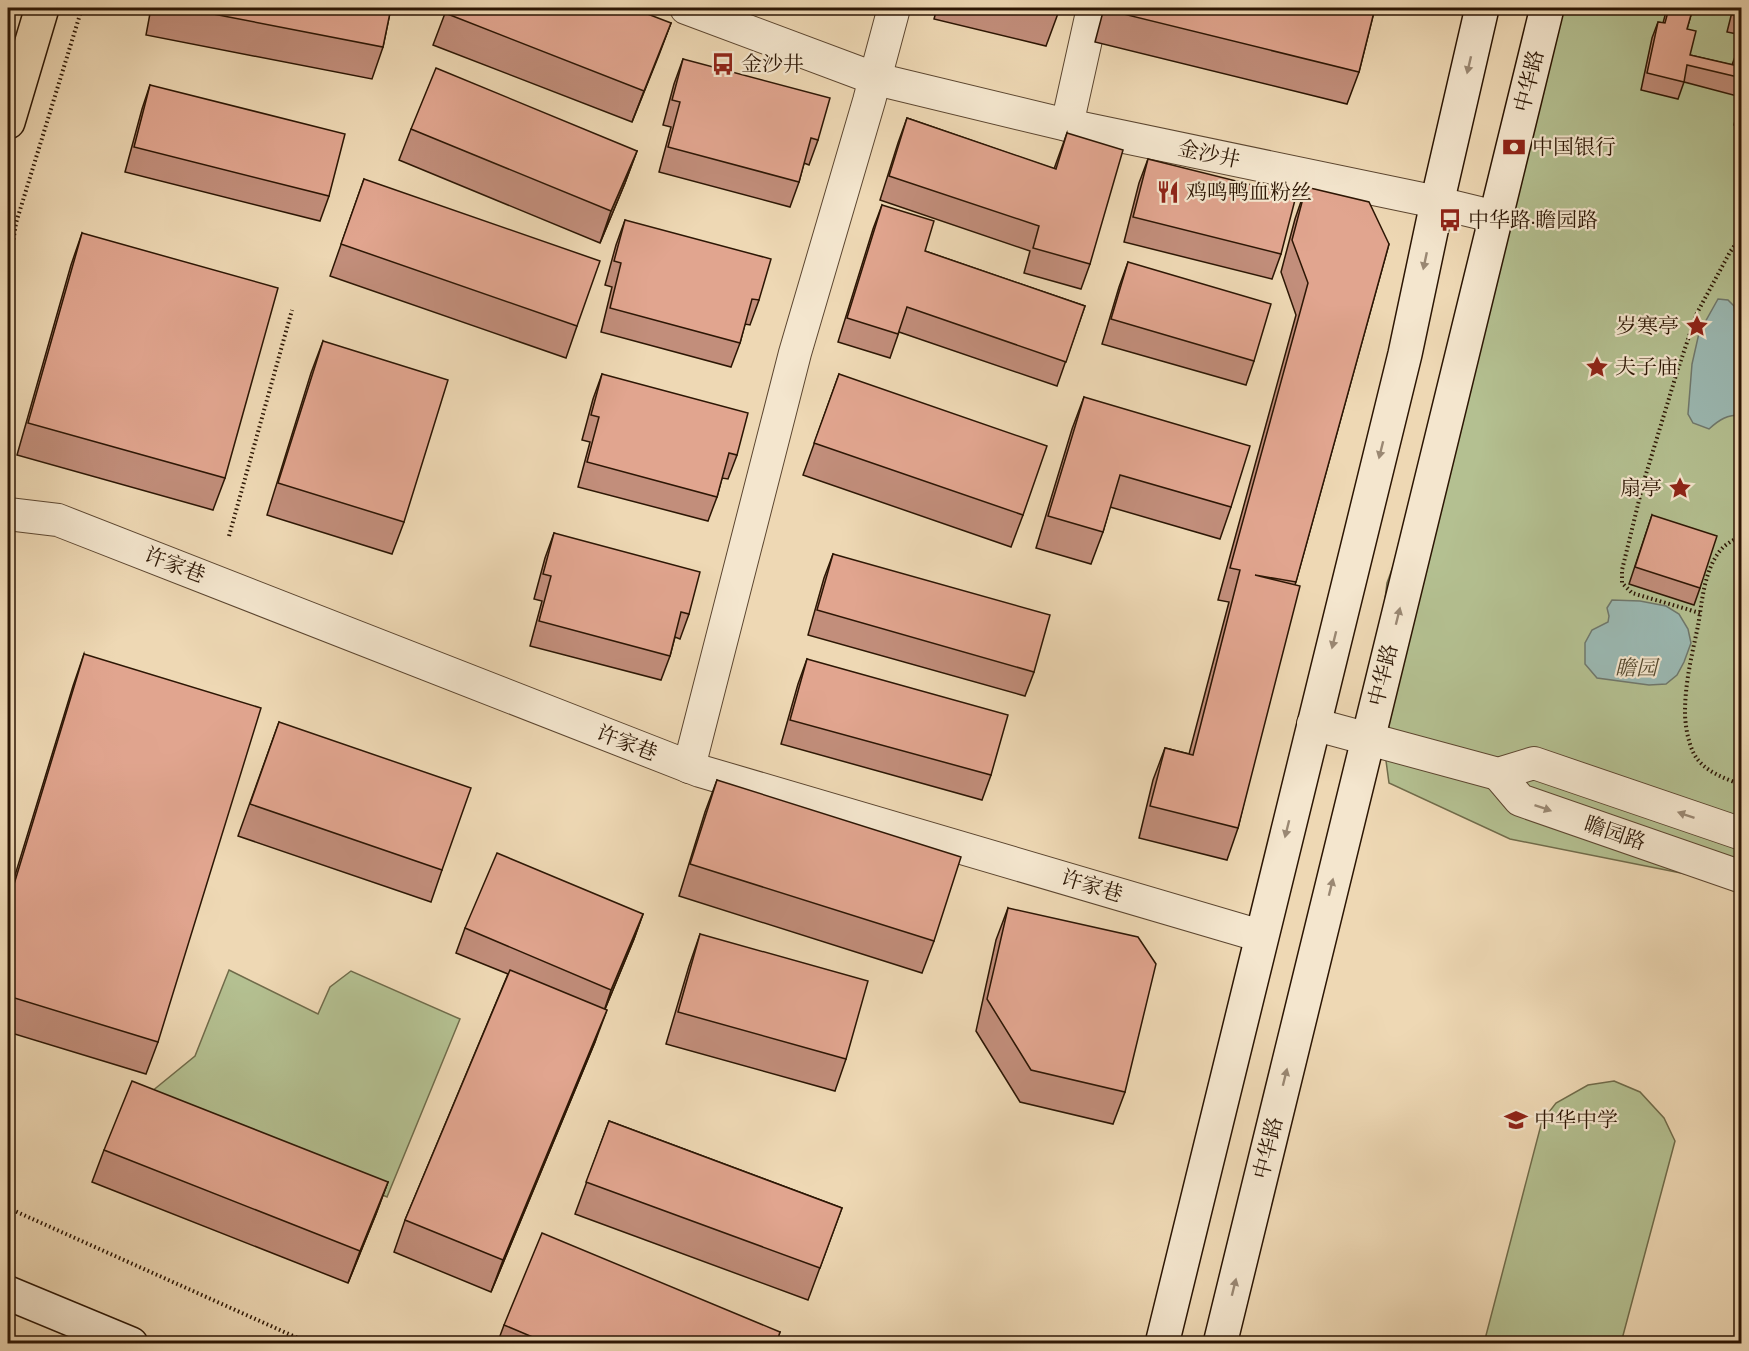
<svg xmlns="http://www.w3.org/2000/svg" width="1749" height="1351" viewBox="0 0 1749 1351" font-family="'EB Garamond','Noto Serif SC',serif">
  <rect width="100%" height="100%" fill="#eed8b4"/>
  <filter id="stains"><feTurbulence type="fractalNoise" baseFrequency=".00333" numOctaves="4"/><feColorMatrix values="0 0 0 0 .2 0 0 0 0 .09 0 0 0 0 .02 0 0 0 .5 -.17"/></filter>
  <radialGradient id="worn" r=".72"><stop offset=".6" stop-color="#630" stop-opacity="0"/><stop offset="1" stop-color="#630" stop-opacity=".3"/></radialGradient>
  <!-- green -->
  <g fill="#b4c091" stroke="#706b4a" stroke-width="1.5">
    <path d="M1563,8H1741V892L1701,877L1510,839L1389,783L1375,679L1387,583L1430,466Z"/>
    <path d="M229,970L318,1014L330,987L351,971L460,1019L387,1197L151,1092L195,1056Z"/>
    <path d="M1614,1081L1640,1092L1664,1118L1675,1141L1621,1343H1484L1542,1121L1556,1103L1588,1085Z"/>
  </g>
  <!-- water -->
  <g fill="#9bb9b3" stroke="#6f786d" stroke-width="1.5">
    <path d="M1718,299L1728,300L1734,306L1736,326L1741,334V415C1727,415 1720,419 1709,429L1693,423L1688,414L1692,364L1699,333Z"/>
    <path d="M1612,600L1640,601L1666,606L1679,614L1688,629L1691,643L1684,662L1677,675L1666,684L1649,685L1597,678L1585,664V643L1592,630L1608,622L1609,616L1607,608Z"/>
  </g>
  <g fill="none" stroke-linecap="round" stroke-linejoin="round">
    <!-- minor casing -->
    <g stroke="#5c4630" stroke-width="34">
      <g id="minor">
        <path d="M686,8L876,79L1067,125L1422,199L1496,217"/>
        <path d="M1067,125L1093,8"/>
        <path d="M8,514L58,520L700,771L1261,936"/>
        <path d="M1313,724L1498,774L1534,763L1742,834"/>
        <path d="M689,767L795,353L869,101L894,8"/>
        <path d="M1498,774L1520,800L1742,877"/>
      </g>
    </g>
    <!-- secondary casing -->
    <g stroke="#2c1604" stroke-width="36">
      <g id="secondary">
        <path d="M8,1293L131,1344"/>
        <path d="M1162,1344L1405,354L1437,203L1482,8"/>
        <path d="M1220,1344L1547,8"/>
      </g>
    </g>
    <!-- primary casing -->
    <g stroke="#2c1604" stroke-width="36">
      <path id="primary" d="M8,122L42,8"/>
    </g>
    <!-- path -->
    <g stroke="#2c1604" stroke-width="4" stroke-dasharray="1.5 3" stroke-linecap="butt">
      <path d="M8,275L16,223L82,8"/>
      <path d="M229,536L292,310"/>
      <path d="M1742,536C1733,540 1725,544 1719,552C1704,572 1702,602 1698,626C1692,654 1685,683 1685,712C1685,725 1688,741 1693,752C1702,771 1724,778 1742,785"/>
      <path d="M1700,613L1632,593L1622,583V570L1643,484L1677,372L1697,313L1730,252L1742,235"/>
      <path d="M8,1208L311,1344"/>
    </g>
    <!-- minor -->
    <use href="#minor" stroke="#f4e6ce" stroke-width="32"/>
    <!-- secondary -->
    <use href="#secondary" stroke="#f4e6ce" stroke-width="33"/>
    <!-- primary -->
    <use href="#primary" stroke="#eed8b4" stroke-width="33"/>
  </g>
  <!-- wall -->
  <g fill="#c28e7b" stroke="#2c1604" stroke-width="1.5">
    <path d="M151,8H391L383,47L372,79L146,35Z"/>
    <path d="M447,8L671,23L632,122L433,45Z"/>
    <path d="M937,8H1060L1046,46L934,19Z"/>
    <path d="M1104,8H1375L1359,72L1347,104L1095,42Z"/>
    <path d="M1667,8H1693L1687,29L1690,55L1732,65L1741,40H1742V127L1734,125L1741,97L1684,82L1678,99L1641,90L1652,38L1658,22L1663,23Z"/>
    <path d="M1733,8H1742V35L1727,32Z"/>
    <path d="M683,59L818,140L809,165L804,163L799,182L790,207L659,172L671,127L663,125L674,84Z"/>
    <path d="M150,85L329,196L320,221L125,172L142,109Z"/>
    <path d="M907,118L1054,169L1067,133L1090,264L1081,289L1024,273L1030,251L880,200L898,143Z"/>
    <path d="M411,129L637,151L625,183L600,243L399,160Z"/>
    <path d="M1148,159L1281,254L1272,279L1124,242L1139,183Z"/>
    <path d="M364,179L577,326L566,358L330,276Z"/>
    <path d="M1306,187L1389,244L1295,585L1238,828L1227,860L1139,838L1153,780L1165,748L1189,754L1229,602L1218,600L1296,315L1281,272L1295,219Z"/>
    <path d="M882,205L925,251L1085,306L1057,386L899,332L890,358L838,342L873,229Z"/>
    <path d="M625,220L759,300L750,325L745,324L740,343L731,367L601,332L612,287L605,285L616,245Z"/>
    <path d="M82,233L225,478L213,510L17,455L71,265Z"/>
    <path d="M1128,262L1254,361L1246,385L1102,344L1119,287Z"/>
    <path d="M323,341L404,522L392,554L267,515L311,373Z"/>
    <path d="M602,374L737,455L728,479L722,478L717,497L708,521L578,487L590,442L582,440L593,399Z"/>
    <path d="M839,374L1023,515L1011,547L803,475Z"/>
    <path d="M1084,397L1231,507L1220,539L1110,507L1103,532L1091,564L1036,548L1072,429Z"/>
    <path d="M1652,515L1700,588L1694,605L1629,584Z"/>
    <path d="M554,533L689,614L680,639L675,637L670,656L661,680L530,646L542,601L534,599L545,558Z"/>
    <path d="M833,554L1034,672L1025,696L808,635L824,578Z"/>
    <path d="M84,654L158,1042L146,1074L8,1032V898L73,686Z"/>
    <path d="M807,659L991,775L982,800L781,744L798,684Z"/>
    <path d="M279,722L442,870L431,902L238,836Z"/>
    <path d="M717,780L934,941L922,973L679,896L705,812Z"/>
    <path d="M1008,908L1125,1092L1113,1124L1020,1102L976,1031L996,940Z"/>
    <path d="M643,914L634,939L605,1009L595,1042L491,1292L394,1252L405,1220L508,974L456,953L465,928Z"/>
    <path d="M700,934L846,1059L835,1091L666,1044L689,966Z"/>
    <path d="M609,1121L842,1208L808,1300L575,1214Z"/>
    <path d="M104,1150L388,1182L376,1214L348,1283L92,1182Z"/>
    <path d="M504,1325L780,1332L776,1344H497Z"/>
  </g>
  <!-- shaded-wall -->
  <g fill="#9e7464" stroke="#2c1604" stroke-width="1.5">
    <path d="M671,23L659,55L632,122L644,91Z"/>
    <path d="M637,151L625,183L600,243L611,211Z"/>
    <path d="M643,914L634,939L603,1014L611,990Z"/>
    <path d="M607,1010L595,1042L491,1292L503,1260Z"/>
    <path d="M388,1182L376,1214L348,1283L360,1251Z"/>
  </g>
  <!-- building -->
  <g fill="#e1a58f" stroke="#2c1604" stroke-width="1.5">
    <path d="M182,8H391L383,47Z"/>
    <path d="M447,8H632L671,23L644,91L445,13Z"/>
    <path d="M1107,8H1375L1359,72L1107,10Z"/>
    <path d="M1669,8H1693L1687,29L1696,31L1690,55L1734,65L1741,40H1742V78L1687,65L1684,82L1647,73L1658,22L1665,23Z"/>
    <path d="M1735,8H1742V17L1733,15Z"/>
    <path d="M683,59L830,98L818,140L811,138L799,182L668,147L680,102L672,100Z"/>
    <path d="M436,68L637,151L611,211L411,129Z"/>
    <path d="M150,85L345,134L329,196L134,147Z"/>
    <path d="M907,118L1056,169L1067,133L1123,150L1090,264L1033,248L1039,226L889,176Z"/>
    <path d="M1148,159L1296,196L1281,254L1133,217Z"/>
    <path d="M364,179L600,261L577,326L341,244Z"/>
    <path d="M1306,187L1369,202L1389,244L1296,582L1255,575L1300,586L1238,828L1150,806L1165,748L1193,755L1240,570L1230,568L1308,283L1292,240Z"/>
    <path d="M882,205L934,221L925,251L1085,306L1066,362L907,307L898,334L847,318Z"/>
    <path d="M625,220L771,259L759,300L752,299L740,343L610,308L621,263L614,261Z"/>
    <path d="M82,233L278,288L225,478L28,423Z"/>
    <path d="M1128,262L1271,304L1254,361L1111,319Z"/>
    <path d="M323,341L448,380L404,522L278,483Z"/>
    <path d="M602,374L748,413L737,455L729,453L717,497L587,462L599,417L591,415Z"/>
    <path d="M839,374L1047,446L1023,515L814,443Z"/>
    <path d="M1084,397L1250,446L1231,507L1120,475L1103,532L1048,516Z"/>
    <path d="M1652,515L1717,536L1700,588L1635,567Z"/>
    <path d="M554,533L700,572L689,614L681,612L670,656L539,621L551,576L543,574Z"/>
    <path d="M833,554L1050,615L1034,672L817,610Z"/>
    <path d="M84,654L261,708L158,1042L8,996V904Z"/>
    <path d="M807,659L1008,715L991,775L790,720Z"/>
    <path d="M279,722L471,788L442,870L250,804Z"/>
    <path d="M717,780L961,857L934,941L690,864Z"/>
    <path d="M497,853L643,914L611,990L465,928Z"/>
    <path d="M1008,908L1138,937L1156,964L1125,1092L1031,1070L987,999Z"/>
    <path d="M700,934L868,981L846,1059L678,1012Z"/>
    <path d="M510,970L607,1010L503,1260L405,1220Z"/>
    <path d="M132,1081L388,1182L360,1251L104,1150Z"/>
    <path d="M609,1121L842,1208L820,1268L586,1182Z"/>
    <path d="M542,1233L780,1332L776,1344H549L504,1325Z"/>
  </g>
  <!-- one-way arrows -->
  <defs><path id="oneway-solid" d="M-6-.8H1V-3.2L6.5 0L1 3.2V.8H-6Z" transform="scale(1.5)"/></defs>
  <g fill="#9a8873">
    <use href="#oneway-solid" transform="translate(1469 65) rotate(103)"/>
    <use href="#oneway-solid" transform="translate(1425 261) rotate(102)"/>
    <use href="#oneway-solid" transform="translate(1381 450) rotate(104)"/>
    <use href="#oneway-solid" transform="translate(1398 616) rotate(-76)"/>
    <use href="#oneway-solid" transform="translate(1334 640) rotate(104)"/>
    <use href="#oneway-solid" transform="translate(1543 808) rotate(19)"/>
    <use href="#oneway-solid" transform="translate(1686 815) rotate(-161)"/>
    <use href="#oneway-solid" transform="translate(1287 829) rotate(104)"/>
    <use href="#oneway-solid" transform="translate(1331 887) rotate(-76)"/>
    <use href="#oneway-solid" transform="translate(1285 1077) rotate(-76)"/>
    <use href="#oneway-solid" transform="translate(1234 1287) rotate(-76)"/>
  </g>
  <!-- icons -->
  <defs>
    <g id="bus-bare" transform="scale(1.8)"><path d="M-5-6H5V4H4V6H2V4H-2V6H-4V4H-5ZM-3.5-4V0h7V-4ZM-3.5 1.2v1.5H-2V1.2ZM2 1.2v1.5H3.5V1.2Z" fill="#8f2418" stroke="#f4e6ce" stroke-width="2.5" paint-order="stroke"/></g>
    <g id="bank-bare" transform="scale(1.8)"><path d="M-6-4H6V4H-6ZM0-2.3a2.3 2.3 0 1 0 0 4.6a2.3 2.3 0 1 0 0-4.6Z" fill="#8f2418" stroke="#f4e6ce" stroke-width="2.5" paint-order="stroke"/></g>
    <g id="restaurant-bare" transform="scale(1.8)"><path d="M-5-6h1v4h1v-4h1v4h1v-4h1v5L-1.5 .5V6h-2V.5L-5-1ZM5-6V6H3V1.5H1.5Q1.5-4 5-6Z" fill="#8f2418" stroke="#f4e6ce" stroke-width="2.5" paint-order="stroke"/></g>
    <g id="sight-bare" transform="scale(1.8)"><path d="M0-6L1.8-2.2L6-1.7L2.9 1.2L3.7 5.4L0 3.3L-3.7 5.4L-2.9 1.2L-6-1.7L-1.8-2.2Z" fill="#8f2418" stroke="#f4e6ce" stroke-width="2.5" paint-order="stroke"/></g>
    <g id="school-bare" transform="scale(1.8)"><path d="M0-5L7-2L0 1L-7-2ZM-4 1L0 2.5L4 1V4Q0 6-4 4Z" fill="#8f2418" stroke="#f4e6ce" stroke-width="2.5" paint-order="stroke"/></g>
  </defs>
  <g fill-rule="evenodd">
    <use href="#bus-bare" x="723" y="64"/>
    <use href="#bank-bare" x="1514" y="147"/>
    <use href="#restaurant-bare" x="1168" y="192"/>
    <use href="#bus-bare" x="1450" y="220"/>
    <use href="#sight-bare" x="1697" y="326"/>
    <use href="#sight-bare" x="1597" y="367"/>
    <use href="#sight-bare" x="1680" y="488"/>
    <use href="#school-bare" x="1516" y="1120"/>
  </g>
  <g text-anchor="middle" stroke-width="4.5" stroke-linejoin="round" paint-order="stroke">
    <!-- poi labels -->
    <g font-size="21" fill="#2c1604" stroke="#f4e6ce" text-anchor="start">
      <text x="741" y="71">金沙井</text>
      <text x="1532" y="154">中国银行</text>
      <text x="1186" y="199">鸡鸣鸭血粉丝</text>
      <text x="1468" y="227">中华路·瞻园路</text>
      <text x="1679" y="333" text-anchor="end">岁寒亭</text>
      <text x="1615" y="374">夫子庙</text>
      <text x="1662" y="495" text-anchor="end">扇亭</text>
      <text x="1534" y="1127">中华中学</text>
    </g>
    <!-- street labels -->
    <g font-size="21" fill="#2c1604" stroke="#f4e6ce">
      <text transform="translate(1529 81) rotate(-76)" y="7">中华路</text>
      <text transform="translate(1209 154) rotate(12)" y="7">金沙井</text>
      <text transform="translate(175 565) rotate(21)" y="7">许家巷</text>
      <text transform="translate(1383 675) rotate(-76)" y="7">中华路</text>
      <text transform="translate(627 743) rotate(21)" y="7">许家巷</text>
      <text transform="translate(1615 833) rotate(19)" y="7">瞻园路</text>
      <text transform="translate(1092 886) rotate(17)" y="7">许家巷</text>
      <text transform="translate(1268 1148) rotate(-76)" y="7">中华路</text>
    </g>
    <!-- park labels -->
    <g font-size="21" font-style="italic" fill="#55492e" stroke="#f4e6ce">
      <text x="1636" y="675">瞻园</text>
    </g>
  </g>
  <!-- margin -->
  <rect width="1749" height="1351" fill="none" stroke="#eed8b4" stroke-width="30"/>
  <rect x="9" y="9" width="1731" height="1333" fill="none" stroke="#2c1604" stroke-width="3"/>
  <rect x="15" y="15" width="1719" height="1321" fill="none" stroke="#2c1604" stroke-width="1.5"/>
  <rect width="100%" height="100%" filter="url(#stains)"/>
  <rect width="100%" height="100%" fill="url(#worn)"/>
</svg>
